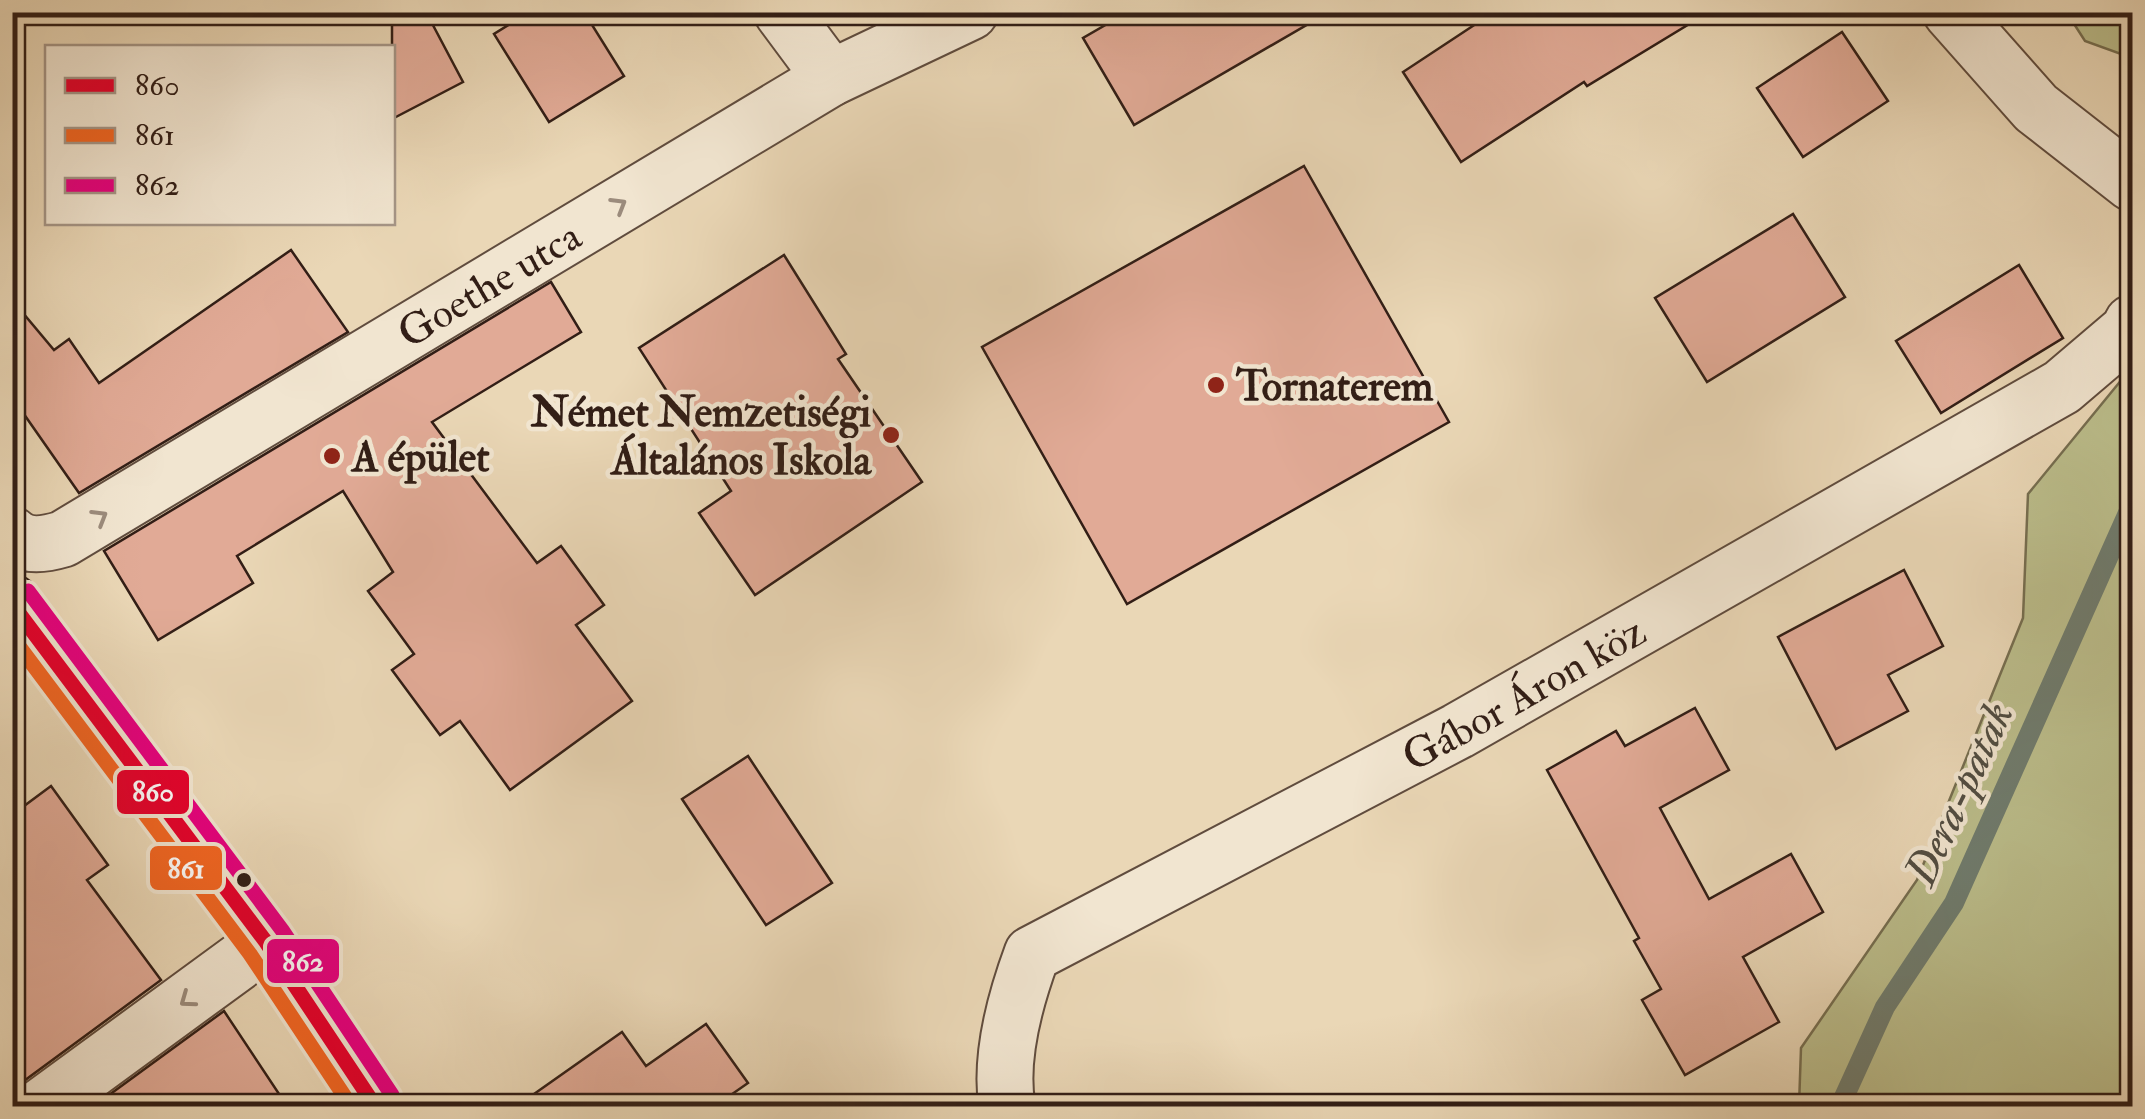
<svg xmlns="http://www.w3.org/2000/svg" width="2145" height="1119" viewBox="0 0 2145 1119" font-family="'IM FELL Double Pica',serif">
  <rect width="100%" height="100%" fill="#ead7b6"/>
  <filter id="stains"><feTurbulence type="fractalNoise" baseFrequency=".002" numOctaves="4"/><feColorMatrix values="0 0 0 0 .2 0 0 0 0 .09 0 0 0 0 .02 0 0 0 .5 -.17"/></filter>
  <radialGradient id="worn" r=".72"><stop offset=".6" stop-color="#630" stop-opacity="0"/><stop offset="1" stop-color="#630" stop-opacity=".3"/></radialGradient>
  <!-- green -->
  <g fill="#bbbd8b" stroke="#766e50" stroke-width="2.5">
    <path d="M2067,13H2132V58L2085,41Z"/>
    <path d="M2132,367V1106H1799L1801,1048L1917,880L2023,618L2028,494Z"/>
  </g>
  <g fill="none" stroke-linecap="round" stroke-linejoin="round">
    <!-- stream -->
    <path stroke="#707c6e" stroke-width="20" d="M1840,1106L1885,1007L1954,903L2132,504"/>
  </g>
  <!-- building -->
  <g fill="#e1aa96" stroke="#321e16" stroke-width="2.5">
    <path d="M392,12H426L463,82L392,119Z"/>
    <path d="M529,12H584L624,76L549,122L494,34Z"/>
    <path d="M1128,12H1329L1134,125L1083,38Z"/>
    <path d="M1494,12H1709L1587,86L1584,82L1461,162L1403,72Z"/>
    <path d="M1842,32L1888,101L1803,157L1757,88Z"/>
    <path d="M1304,166L1449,422L1127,604L982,347Z"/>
    <path d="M1793,214L1845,297L1707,382L1655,298Z"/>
    <path d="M291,250L348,332L79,493L12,397V300L54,350L69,339L99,383Z"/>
    <path d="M784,255L846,354L838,359L922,482L755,595L699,513L731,491L639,348Z"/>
    <path d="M2019,265L2063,338L1941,413L1896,341Z"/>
    <path d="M551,282L581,332L432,422L537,563L561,546L604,605L576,625L632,701L510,790L460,721L440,735L392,670L414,654L368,591L393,572L343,491L237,556L253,583L158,640L104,551Z"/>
    <path d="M1904,570L1943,646L1888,675L1908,711L1836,749L1778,637Z"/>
    <path d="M1695,708L1729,770L1660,808L1709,899L1791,854L1823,912L1743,957L1779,1022L1685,1075L1642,1000L1661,989L1634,941L1639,938L1547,770L1616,731L1625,746Z"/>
    <path d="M748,756L832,883L766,925L682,799Z"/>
    <path d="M51,786L108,865L87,880L161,980L24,1081L12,1098V815Z"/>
    <path d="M224,1011L287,1106H94Z"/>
    <path d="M706,1024L748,1083L715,1106H517L622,1032L646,1066Z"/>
  </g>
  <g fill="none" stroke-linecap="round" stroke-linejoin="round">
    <!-- minor casing -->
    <g stroke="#604c3e" stroke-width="59">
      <g id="minor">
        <path d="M782,12L831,78"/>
        <path d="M1951,12L2036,108L2132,183"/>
        <path id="s1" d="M12,535C26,548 46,544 63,539L831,78L970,12"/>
        <path d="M42,1106L266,942"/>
        <path id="s2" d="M1007,1106C999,1057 1015,1000 1032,954L1458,731L2062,387L2129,330L2132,323"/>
      </g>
    </g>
    <!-- secondary casing -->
    <g stroke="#321e16" stroke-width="59">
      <path id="secondary" d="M12,603L266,942L375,1106"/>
    </g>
    <!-- minor -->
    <use href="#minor" stroke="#f1e5d0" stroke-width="55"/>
    <!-- secondary -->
    <use href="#secondary" stroke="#f1e5d0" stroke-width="55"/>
    <!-- bus-1 casing -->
    <g stroke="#f1e5d0" stroke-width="22">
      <path id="bus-1" d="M12,604L266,942L375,1106"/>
    </g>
    <!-- bus-2 casing -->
    <g stroke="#f1e5d0" stroke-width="22">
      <path id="bus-2" d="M12,637L250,954L351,1106"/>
    </g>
    <!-- bus-3 casing -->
    <g stroke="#f1e5d0" stroke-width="22">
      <path id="bus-3" d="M28,591L282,930L392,1095"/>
    </g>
    <!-- bus-1 -->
    <use href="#bus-1" stroke="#e4002b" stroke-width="15"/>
    <!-- bus-2 -->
    <use href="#bus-2" stroke="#f26522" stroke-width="15"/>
    <!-- bus-3 -->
    <use href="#bus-3" stroke="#e5007d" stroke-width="15"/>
  </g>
  <!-- one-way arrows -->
  <defs><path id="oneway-chevron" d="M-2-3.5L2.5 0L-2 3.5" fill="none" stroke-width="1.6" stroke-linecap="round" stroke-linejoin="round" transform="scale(2.5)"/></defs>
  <g stroke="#9b8b7c">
    <use href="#oneway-chevron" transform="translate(619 205) rotate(-31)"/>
    <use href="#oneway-chevron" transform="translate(100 517) rotate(-31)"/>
    <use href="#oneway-chevron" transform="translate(187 1000) rotate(144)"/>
  </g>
  <!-- markers -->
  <g fill="#8f2418" stroke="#f1e5d0" stroke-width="4">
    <circle cx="1216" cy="385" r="10"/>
    <circle cx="891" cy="435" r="10"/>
    <circle cx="332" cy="456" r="10"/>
  </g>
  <circle fill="#321e16" stroke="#f1e5d0" stroke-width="4" cx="244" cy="880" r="9"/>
  <g text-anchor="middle" stroke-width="9" stroke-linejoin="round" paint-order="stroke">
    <!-- street labels -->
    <g font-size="42" fill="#321e16" stroke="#f1e5d0">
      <text dy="15" stroke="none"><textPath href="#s1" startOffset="550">Goethe utca</textPath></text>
      <text dy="15" stroke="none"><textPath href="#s2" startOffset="712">Gábor Áron köz</textPath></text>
    </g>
    <!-- poi labels -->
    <g font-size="42" font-weight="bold" fill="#321e16" stroke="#f1e5d0" text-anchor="start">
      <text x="1236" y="400">Tornaterem</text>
      <text x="871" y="426" text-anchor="end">Német Nemzetiségi<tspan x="871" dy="48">Általános Iskola</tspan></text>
      <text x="352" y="471">A épület</text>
    </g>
    <!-- water labels -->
    <g font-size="45" font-style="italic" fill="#514d42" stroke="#f1e5d0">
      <text transform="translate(1958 793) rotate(-65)" y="16">Dera-patak</text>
    </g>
  </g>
  <g stroke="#f1e5d0" stroke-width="4">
    <rect x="115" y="768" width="76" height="48" rx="10" fill="#e4002b"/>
    <rect x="148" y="844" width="76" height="48" rx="10" fill="#f26522"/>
    <rect x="265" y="937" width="76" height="48" rx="10" fill="#e5007d"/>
  </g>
  <g font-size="28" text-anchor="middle" font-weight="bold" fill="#fff">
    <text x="153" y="801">860</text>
    <text x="186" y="878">861</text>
    <text x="303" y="971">862</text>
  </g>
  <!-- margin -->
  <rect width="2145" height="1119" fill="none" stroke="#ead7b6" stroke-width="50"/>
  <rect x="15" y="15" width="2115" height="1089" fill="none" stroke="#321e16" stroke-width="5"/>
  <rect x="25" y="25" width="2095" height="1069" fill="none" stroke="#321e16" stroke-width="2.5"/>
  <!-- legend -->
  <rect x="45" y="45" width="350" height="180" fill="#f1e5d0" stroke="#a59586" stroke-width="2.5"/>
  <rect x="65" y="78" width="50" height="15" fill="#e4002b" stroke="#a59586" stroke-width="2.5"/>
  <text x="135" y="95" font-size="30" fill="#321e16">860</text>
  <rect x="65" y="128" width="50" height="15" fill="#f26522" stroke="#a59586" stroke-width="2.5"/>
  <text x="135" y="145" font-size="30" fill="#321e16">861</text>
  <rect x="65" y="178" width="50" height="15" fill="#e5007d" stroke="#a59586" stroke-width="2.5"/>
  <text x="135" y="195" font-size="30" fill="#321e16">862</text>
  <rect width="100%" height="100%" filter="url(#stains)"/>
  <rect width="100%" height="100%" fill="url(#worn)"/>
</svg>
